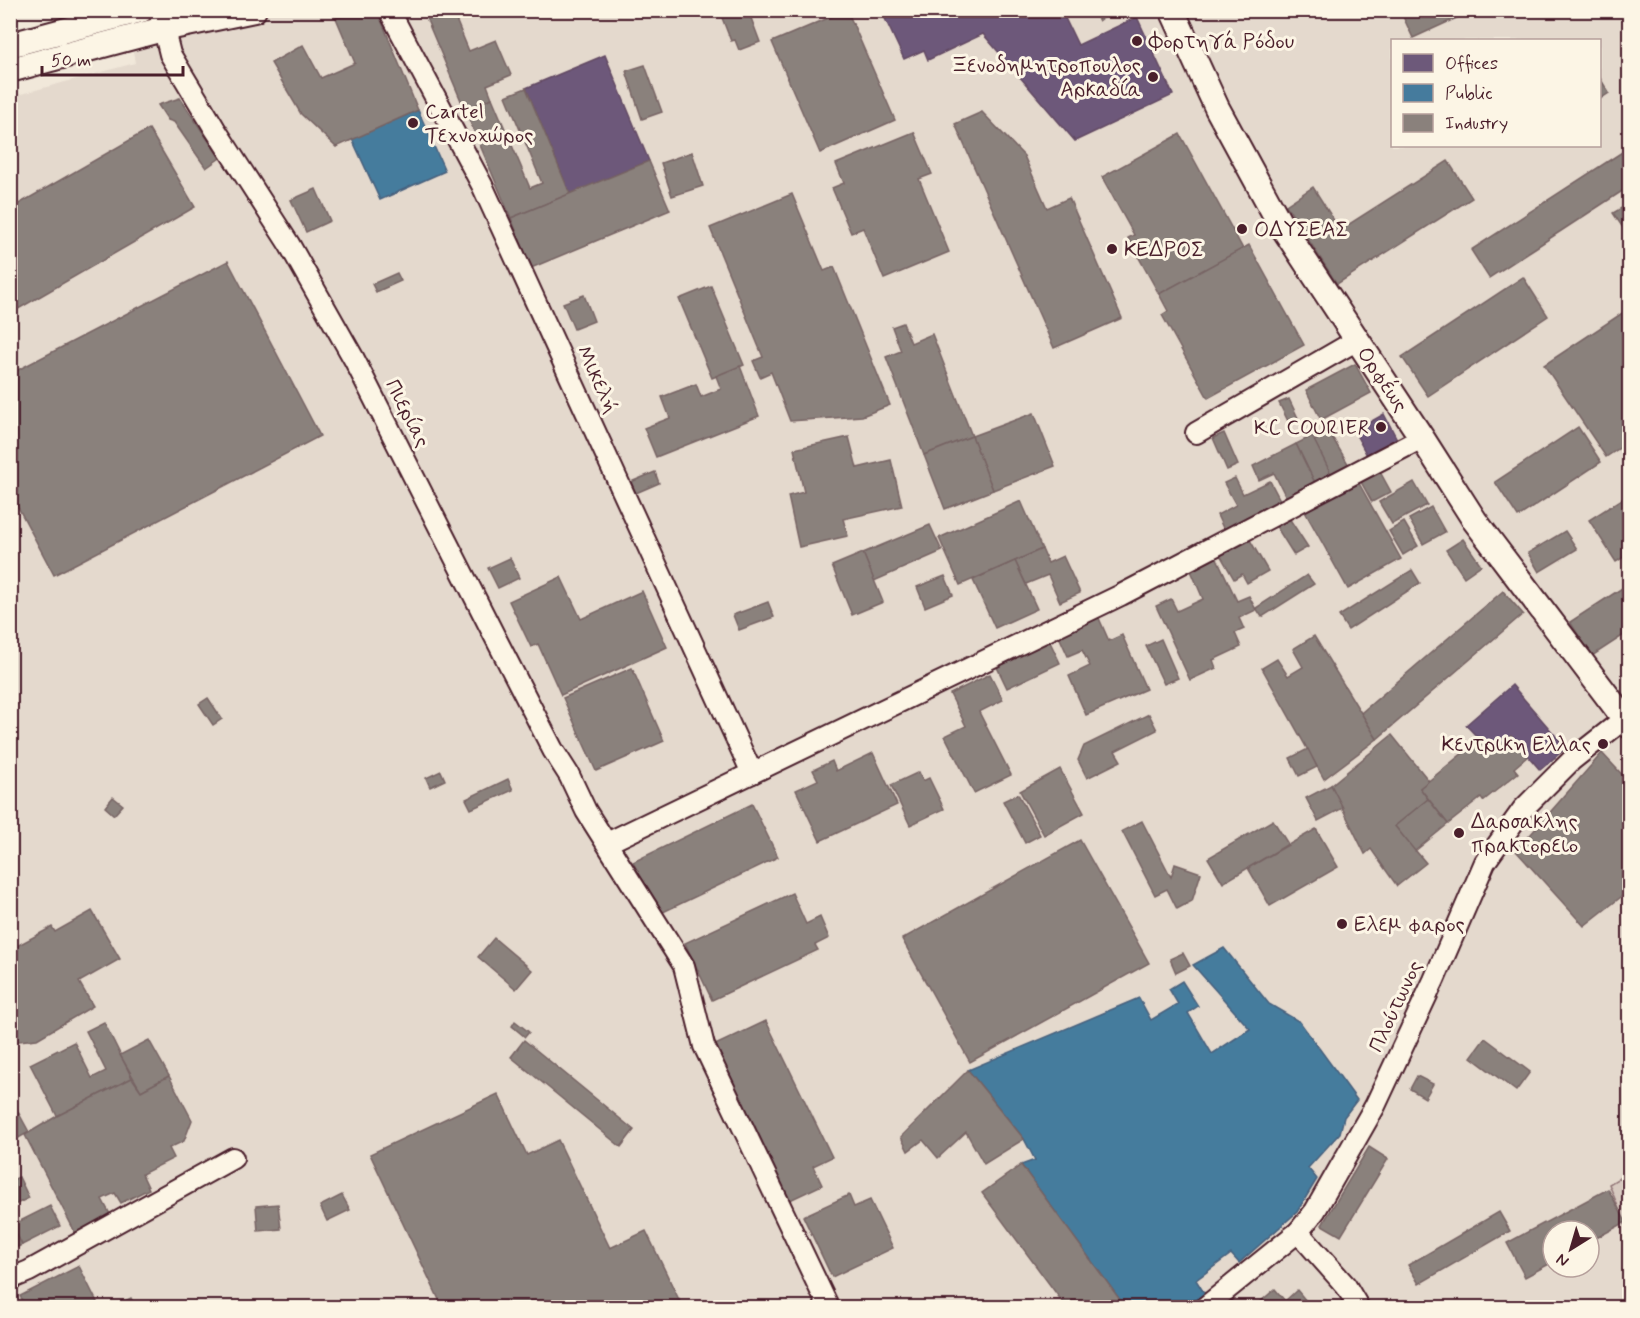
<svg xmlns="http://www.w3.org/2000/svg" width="1640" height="1318" viewBox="0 0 1640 1318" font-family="Mynerve,sans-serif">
  <rect width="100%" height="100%" fill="#f1e8da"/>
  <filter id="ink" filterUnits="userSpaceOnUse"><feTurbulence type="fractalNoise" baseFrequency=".0167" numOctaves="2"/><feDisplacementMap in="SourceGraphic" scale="12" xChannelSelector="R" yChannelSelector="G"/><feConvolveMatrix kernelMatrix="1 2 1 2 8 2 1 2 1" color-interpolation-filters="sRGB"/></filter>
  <g filter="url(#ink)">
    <!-- built -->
    <path fill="#e4d9cd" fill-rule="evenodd" d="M127,11H1629L1630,1172L1609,1184L1629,1234V1307H11L10,97L135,63ZM1392,40H1600V146H1392ZM1553,1231H1589V1267H1553Z"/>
    <!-- green -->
    <path fill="#d8cac0" stroke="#917476" stroke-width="1.5" d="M1629,1172V1234L1609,1184Z"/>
    <!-- offices -->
    <g fill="#6d597a" stroke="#624862" stroke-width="1.5">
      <path d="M881,10H1061L1078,45L1137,17L1173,95L1075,141L983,34L928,60L924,50L904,59Z"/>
      <path d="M605,55L649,161L570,194L526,88Z"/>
      <path d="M1384,414L1399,443L1369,459L1354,431Z"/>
      <path d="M1512,685L1566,748L1540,770L1511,736L1492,753L1466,725Z"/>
    </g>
    <!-- public -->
    <g fill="#457b9d" stroke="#465f7b" stroke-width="1.5">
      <path d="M418,110L445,171L380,200L352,139Z"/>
      <path d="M1224,948L1269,1004L1300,1022L1357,1100L1344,1117L1340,1133L1308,1168L1317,1179L1297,1212L1239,1263L1231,1254L1196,1280L1206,1296L1195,1308H1126L1021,1165L1035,1160L1024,1139L968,1070L1139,998L1151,1020L1178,1004L1169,989L1182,981L1198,1006L1188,1013L1212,1054L1250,1029L1193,965Z"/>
    </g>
    <!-- industry -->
    <g fill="#8a817c" stroke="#776464" stroke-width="1.5">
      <path d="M364,10H377L418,110L336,147L301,114L271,63L303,45L321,78L355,63L336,18Z"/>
      <path d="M429,10H452L469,51L496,40L511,75L487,85L492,98L465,110L424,13Z"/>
      <path d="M719,10H748L760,42L739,50L735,40L731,41Z"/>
      <path d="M847,10L895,120L820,153L772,42Z"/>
      <path d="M1092,10H1114L1099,21Z"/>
      <path d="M1400,10H1474L1413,38Z"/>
      <path d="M645,65L662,112L642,119L626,71Z"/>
      <path d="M1600,78L1609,93L1600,99Z"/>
      <path d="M526,88L570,194L511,218L465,110L492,98L530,188L542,183L506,96Z"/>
      <path d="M180,98L220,158L206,168L174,122L168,120L158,105Z"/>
      <path d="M982,112L1024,156L1047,208L1069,198L1122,318L1054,348L955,124Z"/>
      <path d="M149,129L195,207L13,312L10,308V209Z"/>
      <path d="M914,132L932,174L919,179L949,252L884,279L863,228L851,233L832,188L844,183L836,164Z"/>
      <path d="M1180,134L1243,249L1159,294L1128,238L1134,235L1102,177Z"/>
      <path d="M1630,147V186L1489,278L1471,250Z"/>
      <path d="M692,152L703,186L672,196L661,163Z"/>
      <path d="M649,161L670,210L531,268L511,218Z"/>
      <path d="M1448,161L1472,198L1337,284L1286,205L1313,187L1340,230Z"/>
      <path d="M316,189L330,221L306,232L291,200Z"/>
      <path d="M792,194L824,271L834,267L890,405L862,416L790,421L771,372L760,377L753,361L763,357L710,228Z"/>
      <path d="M1630,203V238L1613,213Z"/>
      <path d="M1249,245L1304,345L1208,398L1162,315L1168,311L1159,294Z"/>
      <path d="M228,261L320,436L54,575L10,492V374Z"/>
      <path d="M397,273L401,281L376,292L372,284Z"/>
      <path d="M1523,277L1548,316L1428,396L1402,357Z"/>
      <path d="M711,286L744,365L712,378L679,299Z"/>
      <path d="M584,295L594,321L574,329L563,303Z"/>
      <path d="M1630,308V441L1606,457L1544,365Z"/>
      <path d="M903,323L911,343L932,334L972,436L924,455L886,357L901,351L892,327Z"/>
      <path d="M1355,364L1371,393L1321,420L1306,390Z"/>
      <path d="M740,366L759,416L656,457L644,428L670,418L662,397L696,384L701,397L721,389L716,376Z"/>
      <path d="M1289,399L1298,418L1289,423L1279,403Z"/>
      <path d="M1034,413L1055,466L993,490L972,436Z"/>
      <path d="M1578,427L1601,462L1518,517L1495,482Z"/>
      <path d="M1329,432L1350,467L1332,476L1314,441Z"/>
      <path d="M1224,433L1238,465L1227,470L1213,438Z"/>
      <path d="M972,436L993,490L945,509L924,455Z"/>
      <path d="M1312,436L1332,476L1315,483L1296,444Z"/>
      <path d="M849,437L857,468L891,460L902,506L843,519L848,536L799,547L788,496L804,492L794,449Z"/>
      <path d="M1296,444L1315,483L1286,497L1274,473L1259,480L1253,466Z"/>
      <path d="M1379,470L1391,492L1372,502L1360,480Z"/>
      <path d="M655,472L659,483L636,493L631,482Z"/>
      <path d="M1235,478L1243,494L1270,481L1281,502L1224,530L1217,515L1236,505L1224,483Z"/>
      <path d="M1356,478L1401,559L1348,589L1303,508Z"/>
      <path d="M1414,482L1427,505L1392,524L1379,502Z"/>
      <path d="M1630,494V553L1616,562L1589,520Z"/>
      <path d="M1021,501L1042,549L960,585L939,538Z"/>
      <path d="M1431,507L1445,532L1423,544L1409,519Z"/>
      <path d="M1287,515L1308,547L1294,555L1274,523Z"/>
      <path d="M1404,522L1418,546L1403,555L1389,531Z"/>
      <path d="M930,525L942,551L874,581L863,553Z"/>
      <path d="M1565,531L1577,549L1539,572L1528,553Z"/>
      <path d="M1247,535L1268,571L1247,583L1242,574L1234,579L1218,551Z"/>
      <path d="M1463,539L1481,565L1464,577L1446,550Z"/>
      <path d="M1042,549L1048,563L1063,556L1080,593L1060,602L1048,575L1026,584L1015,561Z"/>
      <path d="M863,553L883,602L852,615L832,566Z"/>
      <path d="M1215,554L1237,601L1249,596L1256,610L1239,618L1244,629L1235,633L1241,647L1213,660L1216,668L1190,680L1156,606L1171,599L1177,611L1203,599L1189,566Z"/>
      <path d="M510,558L519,578L498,588L488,568Z"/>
      <path d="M1015,561L1037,609L995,628L973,580Z"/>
      <path d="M1412,570L1420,583L1348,630L1339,616Z"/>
      <path d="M1307,575L1314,584L1262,617L1256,608Z"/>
      <path d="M945,576L953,595L925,607L917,587Z"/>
      <path d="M561,577L581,619L642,591L667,647L561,695L538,644L531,647L509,601Z"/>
      <path d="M1630,583V631L1592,656L1570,622Z"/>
      <path d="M1503,591L1523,614L1377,739L1361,713Z"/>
      <path d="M768,602L774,617L739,630L733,615Z"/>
      <path d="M1098,616L1109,641L1122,635L1146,689L1086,715L1069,676L1090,666L1082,650L1068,656L1058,634Z"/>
      <path d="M1314,636L1377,739L1324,779L1262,668L1277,659L1288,676L1303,667L1293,649Z"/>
      <path d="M1161,639L1178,678L1164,684L1146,646Z"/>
      <path d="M1050,642L1060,663L1007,688L997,667Z"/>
      <path d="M632,668L664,741L596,771L563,698Z"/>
      <path d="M990,674L1003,700L979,712L1011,775L974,793L945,736L966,726L950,694Z"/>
      <path d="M208,698L222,719L213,725L199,704Z"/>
      <path d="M1149,714L1157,730L1115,751L1121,761L1087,778L1078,760L1084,746Z"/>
      <path d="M1392,735L1429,781L1420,788L1428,799L1395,826L1426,863L1397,886L1371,849L1365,854L1331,785Z"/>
      <path d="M1511,736L1528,756L1514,768L1518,773L1483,801L1481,798L1448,824L1420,788L1480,739L1492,753Z"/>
      <path d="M1308,749L1317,767L1299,776L1290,758Z"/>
      <path d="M873,753L897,805L820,841L796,790L818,780L813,770L832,761L836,771Z"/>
      <path d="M1602,753L1630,783V890L1584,926L1516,851Z"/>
      <path d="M1060,769L1084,813L1044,835L1020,791Z"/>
      <path d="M441,771L445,780L430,787L426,778Z"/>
      <path d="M919,772L923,781L929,778L944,809L910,825L891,785Z"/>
      <path d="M508,779L513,790L471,809L466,799Z"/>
      <path d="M1331,785L1343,808L1318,821L1306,798Z"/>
      <path d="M1018,794L1040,835L1025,843L1003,801Z"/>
      <path d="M113,797L123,805L114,815L105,807Z"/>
      <path d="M1428,799L1448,824L1415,851L1395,826Z"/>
      <path d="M752,804L778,857L659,914L633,862Z"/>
      <path d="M1273,820L1288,844L1223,883L1208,858Z"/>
      <path d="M1142,821L1171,877L1175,864L1201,873L1192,901L1177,909L1167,889L1155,895L1122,831Z"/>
      <path d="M1316,829L1338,867L1270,906L1248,868Z"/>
      <path d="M1080,840L1149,963L970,1062L902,939Z"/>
      <path d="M792,893L806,924L820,917L829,938L815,945L818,950L712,1000L685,943Z"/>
      <path d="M92,911L120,959L79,982L93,1006L37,1039L10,1042V939L15,947L52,927L55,932Z"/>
      <path d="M494,938L532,970L516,989L478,957Z"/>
      <path d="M1183,953L1190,966L1176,973L1170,959Z"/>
      <path d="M515,1021L529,1032L525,1037L512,1026Z"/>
      <path d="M766,1021L832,1157L813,1166L822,1185L788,1201L713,1046Z"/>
      <path d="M104,1022L132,1078L57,1116L30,1064L74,1042L92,1078L106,1071L86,1031Z"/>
      <path d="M1485,1038L1530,1072L1516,1091L1471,1057Z"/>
      <path d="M149,1040L169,1076L141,1091L120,1055Z"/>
      <path d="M524,1040L634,1130L621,1147L511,1057Z"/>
      <path d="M968,1070L1024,1139L984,1164L966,1132L938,1158L923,1140L908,1151L901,1137Z"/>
      <path d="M169,1076L192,1120L184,1141L169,1148L174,1158L142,1174L149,1189L121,1203L115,1193L102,1199L112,1218L77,1236L25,1135L57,1116L132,1078L141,1091Z"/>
      <path d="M1417,1076L1433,1084L1425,1098L1410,1089Z"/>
      <path d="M498,1094L527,1155L558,1140L610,1248L646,1231L683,1308H443L370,1154Z"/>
      <path d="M16,1108L29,1132L10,1143V1111Z"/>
      <path d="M1369,1147L1388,1159L1341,1236L1322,1225Z"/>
      <path d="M1021,1165L1126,1308H1067L982,1193Z"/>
      <path d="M19,1177L29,1198L10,1207V1181Z"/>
      <path d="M1608,1189L1626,1222L1589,1242V1231H1553V1262L1525,1277L1507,1243Z"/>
      <path d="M342,1195L350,1210L327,1221L320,1206Z"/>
      <path d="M849,1195L854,1207L870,1200L893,1248L832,1277L803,1216Z"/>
      <path d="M278,1204L281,1229L258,1231L256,1206Z"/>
      <path d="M50,1206L60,1226L22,1245L12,1225Z"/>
      <path d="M1499,1212L1510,1231L1419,1284L1408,1265Z"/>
      <path d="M10,1221L22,1245L10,1250Z"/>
      <path d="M79,1266L100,1308H26L20,1296Z"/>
      <path d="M1275,1289L1285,1301L1297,1290L1312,1308H1253Z"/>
      <path d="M131,1298L136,1308H111Z"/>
    </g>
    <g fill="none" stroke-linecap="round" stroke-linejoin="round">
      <!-- minor casing -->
      <g stroke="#4a1f2b" stroke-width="24">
        <g id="minor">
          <path d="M159,10L170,54L215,129L289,244L354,359L494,635L553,750L569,775L586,811L684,966L704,1046L829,1308"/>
          <path d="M389,10L482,185L752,773"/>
          <path d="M1196,433L1357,340"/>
          <path d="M607,843L1121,595L1422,438"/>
          <path d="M1298,1232L1346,1286L1359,1308"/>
          <path d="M10,1279L29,1271L233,1158"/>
          <path d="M1204,1308L1298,1232L1315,1211L1375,1106L1434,980L1485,862L1523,809L1572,760L1624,719"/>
        </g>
      </g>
      <!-- tertiary casing -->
      <g stroke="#4a1f2b" stroke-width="28">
        <g id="tertiary">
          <path d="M1172,10L1217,108L1278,220L1422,438L1475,521L1630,726"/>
          <path d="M10,45L141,10"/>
          <path d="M10,70L163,29L254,10"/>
        </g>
      </g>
      <!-- minor -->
      <use href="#minor" stroke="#fcf5e5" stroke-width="20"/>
      <!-- tertiary -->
      <use href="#tertiary" stroke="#fcf5e5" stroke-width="24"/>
    </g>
  </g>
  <!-- markers -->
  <g fill="#4a1f2b" stroke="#fcf5e5" stroke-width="2">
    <circle cx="1137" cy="41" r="6"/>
    <circle cx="1153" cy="77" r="6"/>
    <circle cx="413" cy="123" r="6"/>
    <circle cx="1242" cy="229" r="6"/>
    <circle cx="1112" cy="249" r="6"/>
    <circle cx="1381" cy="427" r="6"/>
    <circle cx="1603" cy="744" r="6"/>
    <circle cx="1459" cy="833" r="6"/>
    <circle cx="1342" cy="924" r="6"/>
  </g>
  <g text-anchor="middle" stroke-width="6" stroke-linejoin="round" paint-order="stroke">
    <!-- poi labels -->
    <g font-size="21" fill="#4a1f2b" stroke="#fcf5e5" text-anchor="start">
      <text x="1149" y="48">Φορτηγά Ρόδου</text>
      <text x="1141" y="72" text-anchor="end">Ξενοδημητροπουλος<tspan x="1141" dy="24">Αρκαδία</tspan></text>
      <text x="425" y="118">Cartel<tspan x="425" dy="24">Τεχνοχώρος</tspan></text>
      <text x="1254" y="236">ΟΔΥΣΕΑΣ</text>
      <text x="1124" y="256">ΚΕΔΡΟΣ</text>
      <text x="1369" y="434" text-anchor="end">KC COURIER</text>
      <text x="1591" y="751" text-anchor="end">Κεντρικη Ελλας</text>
      <text x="1471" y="828">Δαρσακλης<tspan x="1471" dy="24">πρακτορειο</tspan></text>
      <text x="1354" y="931">Ελεμ φαρος</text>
    </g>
    <!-- street labels -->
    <g font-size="21" fill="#4a1f2b" stroke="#fcf5e5">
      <text transform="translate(598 379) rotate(65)" y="7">Μικελή</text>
      <text transform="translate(1383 379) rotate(56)" y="7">Ορφέως</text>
      <text transform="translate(408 413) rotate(63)" y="7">Πιερίας</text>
      <text transform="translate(1395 1006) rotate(-65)" y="7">Πλούτωνος</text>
    </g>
  </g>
  <!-- margin -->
  <rect width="1640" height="1318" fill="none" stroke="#fcf5e5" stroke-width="36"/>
  <rect x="18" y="18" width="1604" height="1282" fill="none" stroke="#4a1f2b" stroke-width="2" filter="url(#ink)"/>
  <!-- legend -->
  <rect x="1391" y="39" width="210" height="108" fill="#fcf5e5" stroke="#b59f9b" stroke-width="1.5"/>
  <rect x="1403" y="54" width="30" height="18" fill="#6d597a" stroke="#b59f9b" stroke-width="1.5"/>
  <text x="1445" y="69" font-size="18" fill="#4a1f2b">Offices</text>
  <rect x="1403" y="84" width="30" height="18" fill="#457b9d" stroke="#b59f9b" stroke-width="1.5"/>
  <text x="1445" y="99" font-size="18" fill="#4a1f2b">Public</text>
  <rect x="1403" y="114" width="30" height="18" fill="#8a817c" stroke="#b59f9b" stroke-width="1.5"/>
  <text x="1445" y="129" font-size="18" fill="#4a1f2b">Industry</text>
  <!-- north arrow -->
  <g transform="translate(1571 1249) rotate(217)"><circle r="28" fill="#fcf5e5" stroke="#b59f9b" stroke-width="1.5"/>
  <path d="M0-4.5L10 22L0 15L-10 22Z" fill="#4a1f2b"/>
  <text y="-9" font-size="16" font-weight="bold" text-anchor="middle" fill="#4a1f2b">N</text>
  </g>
  <!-- scale -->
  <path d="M42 66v9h141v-9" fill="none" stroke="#4a1f2b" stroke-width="3"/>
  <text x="51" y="66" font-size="18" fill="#4a1f2b" stroke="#fcf5e5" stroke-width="4.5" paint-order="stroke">50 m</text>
</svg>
